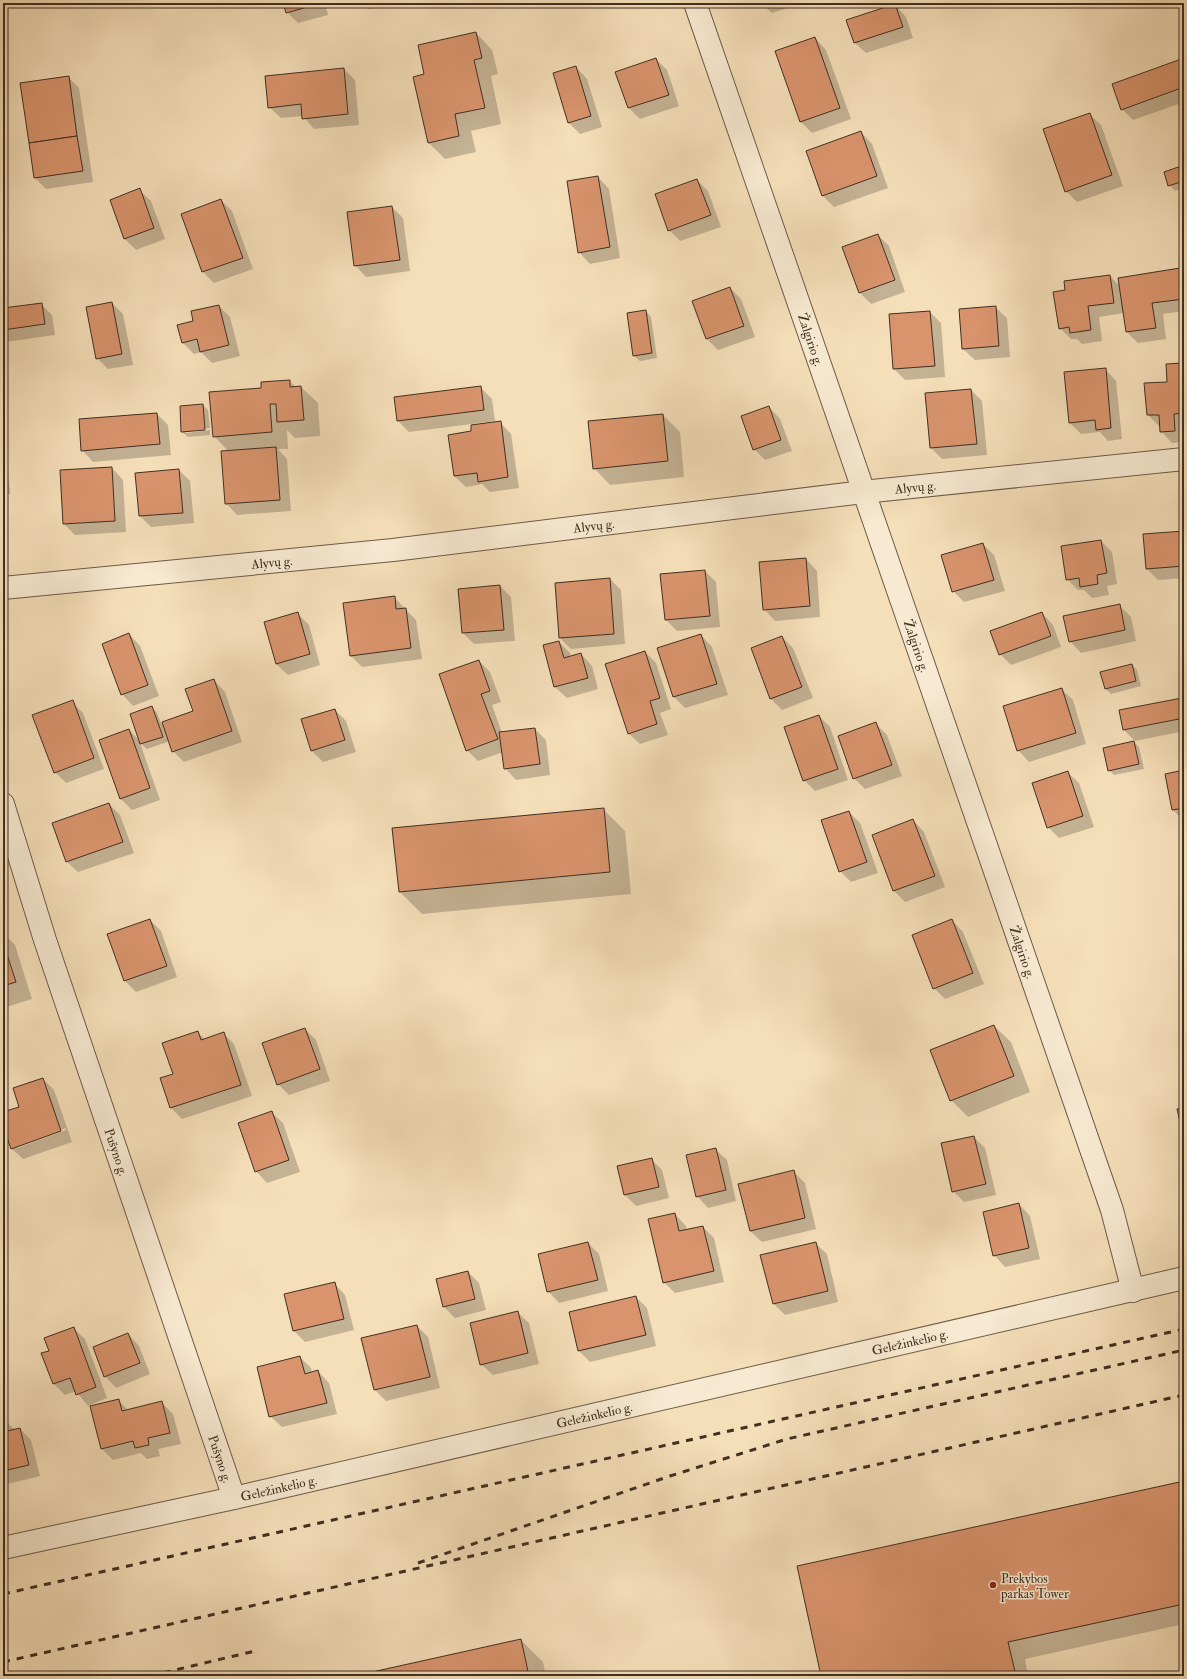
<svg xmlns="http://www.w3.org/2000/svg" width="1187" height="1679" viewBox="0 0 1187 1679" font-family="'IM FELL Double Pica',serif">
  <rect width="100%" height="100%" fill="#f5dfb9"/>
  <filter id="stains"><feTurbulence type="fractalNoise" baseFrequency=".005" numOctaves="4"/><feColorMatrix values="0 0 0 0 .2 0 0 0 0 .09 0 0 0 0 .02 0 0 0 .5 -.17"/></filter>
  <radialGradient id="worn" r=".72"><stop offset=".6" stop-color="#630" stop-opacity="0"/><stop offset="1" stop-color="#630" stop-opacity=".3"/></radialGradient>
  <!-- shadow -->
  <g fill="#0003" fill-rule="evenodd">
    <path d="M284,3H325L328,15L298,23L287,12Z"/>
    <path d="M362,3H419V5L368,9Z"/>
    <path d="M761,3H803L772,13Z"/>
    <path d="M1181,3H1184V12V11Z"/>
    <path d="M895,5L906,17L913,38L866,53L854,42Z"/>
    <path d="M476,33L492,50L498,74L491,76L501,124L471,131L476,152L445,159L428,142L425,75Z"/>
    <path d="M815,38L826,50L851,119L812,133L801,122Z"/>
    <path d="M656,59L667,70L679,106L640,119L629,108L617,72Z"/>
    <path d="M1184,60V102L1133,120L1122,109Z"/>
    <path d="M576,67L587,79L602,127L580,134L569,123Z"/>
    <path d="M344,69L355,80L359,125L314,129L303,116L281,118L269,107Z"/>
    <path d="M68,77L79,88L93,182L46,189L35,178Z"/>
    <path d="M1089,114L1101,125L1123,186L1077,202L1066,191Z"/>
    <path d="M861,132L872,144L888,188L834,207L823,196L807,151Z"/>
    <path d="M1184,166V188L1175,191L1169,185Z"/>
    <path d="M598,177L609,189L620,258L590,264L579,252Z"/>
    <path d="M697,180L708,191L721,227L680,241L669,230Z"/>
    <path d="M139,190L151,201L165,239L136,250L125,239Z"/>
    <path d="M221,200L232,211L253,269L214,283L203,272Z"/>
    <path d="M392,207L403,218L410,271L366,277L355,265Z"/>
    <path d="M878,235L889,246L905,292L871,304L860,293L844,247Z"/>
    <path d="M1179,270L1184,274V311L1163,314L1166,339L1138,343L1127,332L1124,313L1099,317L1102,341L1082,344L1077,339H1071L1060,328L1066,291L1110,276L1120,286Z"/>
    <path d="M730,288L741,299L755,337L718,350L707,339L694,301Z"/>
    <path d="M112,303L123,314L133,365L108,369L97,358Z"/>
    <path d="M41,304L52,315L55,335L5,342L3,340V309Z"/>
    <path d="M219,306L230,317L240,356L212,363L201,352L194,354L182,342L194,322Z"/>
    <path d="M995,307L1007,318L1010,357L975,360L963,349L960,310Z"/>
    <path d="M646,311L651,317L657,358L640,361L634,356Z"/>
    <path d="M930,312L941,323L945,377L905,380L894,369Z"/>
    <path d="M1184,364V442L1172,443L1161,431V426H1159L1148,415L1168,383Z"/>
    <path d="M1105,369L1116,381L1122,439L1108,441L1100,432L1081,434L1070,423Z"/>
    <path d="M289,381L296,387H301L318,403L320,436L295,438L287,430L288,449H278L287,459L291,511L237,515L226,503L229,452L214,436L262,389Z"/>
    <path d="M481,388L492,399L495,421L409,432L398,421Z"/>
    <path d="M971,390L982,401L987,455L942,459L931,448L926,394Z"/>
    <path d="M203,405L208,410L210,428L186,431V433L210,430V435L188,437L182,432Z"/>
    <path d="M769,407L780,419L792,451L765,460L754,449Z"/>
    <path d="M157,414L168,425L171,455L93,462L82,450Z"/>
    <path d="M663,415L680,432L684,477L610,485L594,468Z"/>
    <path d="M500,422L511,434L519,488L490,492L482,484L466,487L454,476L472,432Z"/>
    <path d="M3,434L5,436L10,494H3Z"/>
    <path d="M112,468L123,480L126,532L75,535L64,524L61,471Z"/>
    <path d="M179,470L190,481L194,523L151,527L140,516Z"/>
    <path d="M1184,532V578L1158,580L1147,569Z"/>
    <path d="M1101,541L1112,552L1117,584L1107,586L1109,595L1092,598L1084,590H1078L1067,579Z"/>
    <path d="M983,544L994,555L1005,591L964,602L953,591Z"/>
    <path d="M806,559L817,571L820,617L775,621L764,609Z"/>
    <path d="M705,571L716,582L720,627L677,631L666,620Z"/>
    <path d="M610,579L621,590L625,644L571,649L560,638Z"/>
    <path d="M500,586L511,597L515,641L474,644L463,633Z"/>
    <path d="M394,597L416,620L422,659L362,667L351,656L344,604Z"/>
    <path d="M1120,606L1131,617L1136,641L1081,653L1070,641Z"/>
    <path d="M297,613L309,625L320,665L288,675L276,664Z"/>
    <path d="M1042,613L1053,625L1061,647L1011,665L1000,654Z"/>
    <path d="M129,634L140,646L159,696L133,706L122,694Z"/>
    <path d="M701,635L712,647L728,695L685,708L674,697L659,649Z"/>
    <path d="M782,637L793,648L813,698L782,710L771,699Z"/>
    <path d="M559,642L570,653L571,657L581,654L592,666L598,689L567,698L555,687L544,646Z"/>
    <path d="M645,652L656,663L671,709L660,713L668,735L640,744L628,733Z"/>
    <path d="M479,661L490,672L501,702L492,705L502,733L535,729L546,740L550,775L516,780L505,768L503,752L478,761L467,750Z"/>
    <path d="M1132,665L1137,670L1141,686L1111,694L1106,689Z"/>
    <path d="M214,680L225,692L242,742L184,762L173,751L170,741L147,749L140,743L160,800L132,810L121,799L129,730L141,742L152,707L157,713L161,723L194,711Z"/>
    <path d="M1061,689L1073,700L1086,744L1029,762L1018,750Z"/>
    <path d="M1181,699L1184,702V731L1135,741L1124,730Z"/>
    <path d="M72,702L83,713L104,769L66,783L55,772Z"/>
    <path d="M335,710L346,721L356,752L323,762L312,751Z"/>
    <path d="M819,716L830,727L848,780L815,791L804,780Z"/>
    <path d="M876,724L887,735L902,776L865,789L854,778Z"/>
    <path d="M1134,742L1139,747L1144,769L1114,775L1109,770Z"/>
    <path d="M1184,771V821L1173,810Z"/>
    <path d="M1067,772L1079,783L1094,827L1059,838L1048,827Z"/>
    <path d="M109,804L120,815L134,853L78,872L66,861Z"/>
    <path d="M603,809L625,831L631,894L422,914L400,892Z"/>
    <path d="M849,812L860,823L878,873L851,882L840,871Z"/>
    <path d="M913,820L924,832L945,887L905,902L894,891L873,836Z"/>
    <path d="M150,920L161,931L177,977L136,992L125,981L109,934Z"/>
    <path d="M952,920L963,932L984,984L945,999L934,988Z"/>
    <path d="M3,933L15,945L32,999L3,1008Z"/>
    <path d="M994,1026L1011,1042L1030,1092L968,1117L951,1100Z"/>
    <path d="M305,1029L316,1040L330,1081L289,1095L278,1084Z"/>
    <path d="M197,1032L205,1039L223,1033L234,1044L252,1096L182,1119L171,1108L161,1079L174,1074Z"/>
    <path d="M43,1079L54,1090L72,1142L23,1159L11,1148L8,1124ZM66,1128V1130L17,1148V1145Z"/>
    <path d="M271,1112L283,1123L300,1172L267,1183L256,1171Z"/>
    <path d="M974,1137L985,1148L996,1195L964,1202L953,1191Z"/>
    <path d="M715,1149L727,1160L736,1201L708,1208L697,1196Z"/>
    <path d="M651,1159L662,1170L669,1198L636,1206L625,1195Z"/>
    <path d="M794,1172L805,1183L816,1229L762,1242L750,1231Z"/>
    <path d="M1019,1204L1030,1216L1040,1259L1005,1267L994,1255Z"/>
    <path d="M675,1214L686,1226L687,1230L703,1227L714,1238L724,1282L675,1293L664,1282Z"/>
    <path d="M588,1243L599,1254L608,1291L559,1303L548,1291Z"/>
    <path d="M815,1243L827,1254L838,1302L785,1315L774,1304L762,1256Z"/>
    <path d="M468,1272L479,1283L486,1310L455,1318L444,1307L437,1280Z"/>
    <path d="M334,1283L345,1295L354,1330L305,1342L294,1331L285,1295Z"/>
    <path d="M636,1297L647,1308L656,1346L590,1362L579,1351L570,1313Z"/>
    <path d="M517,1312L529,1323L539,1364L493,1375L481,1364Z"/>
    <path d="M417,1326L428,1337L440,1388L386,1401L375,1390Z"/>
    <path d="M73,1328L85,1339L107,1398L88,1406L76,1391L65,1395L54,1384L43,1354L50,1351Z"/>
    <path d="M128,1334L139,1346L150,1374L116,1388L105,1376Z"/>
    <path d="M300,1357L311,1368L312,1373L318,1371L329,1383L337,1414L282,1427L270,1416Z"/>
    <path d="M118,1400L129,1411L162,1403L173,1414L181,1444L158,1449L160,1456L147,1459L141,1453L113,1460L102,1449L91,1407Z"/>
    <path d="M3,1419L15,1430L20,1429L31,1440L40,1476L3,1485Z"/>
    <path d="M1184,1482V1624L1025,1659L1028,1676H822Z"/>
    <path d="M521,1640L543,1662L546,1676H358Z"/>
  </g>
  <!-- building -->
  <g fill="#d9946d" stroke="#402f22">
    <path d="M283,3H317L318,4L286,13Z"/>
    <path d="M895,4L903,27L854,43L846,20Z"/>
    <path d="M476,32L482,58L474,60L485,108L455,114L459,136L428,143L413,77L424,74L418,45Z"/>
    <path d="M815,37L840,108L800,122L775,51Z"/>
    <path d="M656,58L669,95L628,108L615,72Z"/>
    <path d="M1184,58V87L1121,110L1112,84Z"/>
    <path d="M576,66L591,116L568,123L553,73Z"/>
    <path d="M344,68L348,114L302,119L301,104L268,108L265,76Z"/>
    <path d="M69,76L77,136L29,143L20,83Z"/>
    <path d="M1090,113L1112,175L1065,192L1043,129Z"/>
    <path d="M861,131L877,176L822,196L806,151Z"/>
    <path d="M77,136L83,171L34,178L29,143Z"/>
    <path d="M1184,165V181L1168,186L1164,172Z"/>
    <path d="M598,176L610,247L578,253L567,181Z"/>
    <path d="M697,179L711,215L668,231L655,194Z"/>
    <path d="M140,188L154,228L124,239L110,200Z"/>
    <path d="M221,199L243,258L202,272L181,214Z"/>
    <path d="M392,206L400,260L354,266L347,212Z"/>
    <path d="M878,234L895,280L859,293L842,247Z"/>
    <path d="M1180,268L1184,299L1152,303L1156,328L1126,332L1118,278Z"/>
    <path d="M1110,275L1114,303L1088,306L1091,330L1070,333L1069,327L1059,329L1053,292L1065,290L1064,281Z"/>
    <path d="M730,287L744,326L706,339L692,301Z"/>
    <path d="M112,302L122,354L96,359L86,307Z"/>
    <path d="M42,303L45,324L3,330V308Z"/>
    <path d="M219,305L229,345L200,352L197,339L182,343L177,325L193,321L191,311Z"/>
    <path d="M996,306L999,346L962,349L959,309Z"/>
    <path d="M646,310L652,353L633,356L627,313Z"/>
    <path d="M930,311L935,366L893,369L889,314Z"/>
    <path d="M1184,363V413L1174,414L1175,431L1160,432L1159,415H1147L1144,383L1167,382L1166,364Z"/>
    <path d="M1106,368L1111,428L1096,430L1095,420L1069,423L1064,372Z"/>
    <path d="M290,380V387L301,386L304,420L277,422L276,404H270L272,432L213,437L209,392L261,388V382Z"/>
    <path d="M481,386L484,410L397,421L394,397Z"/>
    <path d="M971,389L977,444L930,448L925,393Z"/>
    <path d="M203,404L205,430L181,432L180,406Z"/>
    <path d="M769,406L781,440L753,450L741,416Z"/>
    <path d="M157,413L160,444L81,451L79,419Z"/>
    <path d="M663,414L668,461L593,469L588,421Z"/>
    <path d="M501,421L508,477L478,482L477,473L454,476L448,435L471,431V425Z"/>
    <path d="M276,447L280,500L225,504L221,451Z"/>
    <path d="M112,467L115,521L63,524L60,470Z"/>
    <path d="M179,469L183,513L139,516L135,473Z"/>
    <path d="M1184,531V566L1146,569L1143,534Z"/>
    <path d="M1101,540L1107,573L1097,575L1098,584L1080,587L1079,578L1066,580L1061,546Z"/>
    <path d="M983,543L994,580L952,592L941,555Z"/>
    <path d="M806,558L810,606L763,610L759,562Z"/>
    <path d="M705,570L710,616L665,620L660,574Z"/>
    <path d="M610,578L614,634L559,638L555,583Z"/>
    <path d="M500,585L504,630L462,633L458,589Z"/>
    <path d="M395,596L396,609L406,608L411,648L350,656L343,603Z"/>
    <path d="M1120,604L1125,630L1069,642L1063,616Z"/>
    <path d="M298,612L310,654L276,664L264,622Z"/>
    <path d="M1042,612L1051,636L999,655L990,631Z"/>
    <path d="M129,633L148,685L121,695L102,644Z"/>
    <path d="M701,634L717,684L673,697L657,648Z"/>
    <path d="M782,636L802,687L770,699L751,648Z"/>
    <path d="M559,641L564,658L581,653L588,678L554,687L543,645Z"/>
    <path d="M645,651L660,698L650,701L657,724L628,734L605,664Z"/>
    <path d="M479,660L490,691L481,694L498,739L466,751L439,674Z"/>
    <path d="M1132,664L1136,681L1105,689L1100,672Z"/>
    <path d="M214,679L232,731L172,752L162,722L193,711L185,689Z"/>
    <path d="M1062,688L1076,733L1017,751L1003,706Z"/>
    <path d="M1182,698L1184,718L1123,730L1119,710Z"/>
    <path d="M73,700L94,758L54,773L32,715Z"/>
    <path d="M152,706L163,737L140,744L130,714Z"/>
    <path d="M335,709L345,740L311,751L301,719Z"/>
    <path d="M819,715L838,769L803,781L784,727Z"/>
    <path d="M876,722L892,765L853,779L838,736Z"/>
    <path d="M535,728L540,764L504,769L499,732Z"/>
    <path d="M129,729L150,788L120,799L99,740Z"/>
    <path d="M1134,741L1139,764L1108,771L1103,748Z"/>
    <path d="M1184,770V808L1172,810L1165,774Z"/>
    <path d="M1068,771L1083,816L1047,828L1032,783Z"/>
    <path d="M109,803L123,842L66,862L52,823Z"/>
    <path d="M604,808L610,872L399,892L392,828Z"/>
    <path d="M849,811L867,862L839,872L821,820Z"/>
    <path d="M913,819L935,876L893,891L872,835Z"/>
    <path d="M150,919L167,966L124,981L107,934Z"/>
    <path d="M952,919L973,973L933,989L912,935Z"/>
    <path d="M3,942L16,982L3,986Z"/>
    <path d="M994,1025L1014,1076L950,1101L930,1050Z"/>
    <path d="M305,1028L320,1069L277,1085L262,1043Z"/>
    <path d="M198,1031L201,1040L224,1032L241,1085L170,1108L160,1078L173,1074L162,1043Z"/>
    <path d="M43,1078L61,1131L11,1149L3,1126V1124L7,1123L3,1112L19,1107L13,1088Z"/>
    <path d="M1184,1107V1139L1177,1109Z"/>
    <path d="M272,1111L289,1160L255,1172L238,1123Z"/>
    <path d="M974,1136L986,1184L952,1192L941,1143Z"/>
    <path d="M716,1148L726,1190L696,1197L686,1155Z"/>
    <path d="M652,1158L659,1187L624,1195L617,1166Z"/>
    <path d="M794,1170L805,1218L750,1231L738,1184Z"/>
    <path d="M1019,1203L1029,1248L993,1256L983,1212Z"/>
    <path d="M675,1213L679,1231L703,1226L714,1271L663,1283L648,1219Z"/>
    <path d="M588,1242L598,1280L547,1292L538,1254Z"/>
    <path d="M816,1242L828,1291L773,1304L760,1255Z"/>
    <path d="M468,1271L475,1299L443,1307L436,1279Z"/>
    <path d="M335,1282L344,1319L293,1331L284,1294Z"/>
    <path d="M636,1296L646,1335L578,1351L569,1312Z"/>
    <path d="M518,1311L528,1353L480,1365L470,1323Z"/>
    <path d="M417,1325L430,1377L374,1390L361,1338Z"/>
    <path d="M74,1327L96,1387L76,1395L70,1378L53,1384L41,1353L49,1351L44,1338Z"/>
    <path d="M128,1333L140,1363L104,1377L93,1347Z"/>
    <path d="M300,1356L305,1374L318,1370L327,1403L269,1417L257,1367Z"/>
    <path d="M119,1399L122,1411L162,1401L170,1433L148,1438L149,1445L135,1448L133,1441L101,1449L90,1406Z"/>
    <path d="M4,1417L7,1431L20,1428L29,1465L3,1471Z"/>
    <path d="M1184,1481V1604L1008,1642L1016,1676H821L797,1566Z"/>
    <path d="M521,1639L529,1676H354Z"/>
  </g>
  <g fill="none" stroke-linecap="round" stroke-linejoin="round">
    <!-- minor casing -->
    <g stroke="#6d5b48" stroke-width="24">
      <g id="minor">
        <path id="s1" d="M695,3L1112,1210L1133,1291"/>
        <path id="s2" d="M3,588L393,550L863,492L1184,459"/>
        <path id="s3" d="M3,804L45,940L234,1498"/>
        <path id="s4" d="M3,1548L234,1498L1184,1278"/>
      </g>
    </g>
    <!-- minor -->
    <use href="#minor" stroke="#f8ead2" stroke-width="22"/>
    <!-- rail -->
    <g stroke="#402f22" stroke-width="3" stroke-dasharray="7 7" stroke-linecap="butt">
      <path d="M418,1563L670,1476L787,1439L1184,1350"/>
      <path d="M3,1594L1184,1329"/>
      <path d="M3,1662L1184,1395"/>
      <path d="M150,1676L255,1651"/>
    </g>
  </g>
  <!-- markers -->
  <circle fill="#8f2418" stroke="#f8ead2" stroke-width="1.5" cx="993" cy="1585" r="4"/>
  <g text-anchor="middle" stroke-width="3" stroke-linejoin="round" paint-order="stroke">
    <!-- street labels -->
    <g font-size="13" fill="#402f22" stroke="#f8ead2">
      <text dy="5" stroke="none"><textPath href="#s1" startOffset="356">Žalgirio g.</textPath></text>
      <text dy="5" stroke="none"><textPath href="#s2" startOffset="918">Alyvų g.</textPath></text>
      <text dy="5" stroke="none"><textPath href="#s2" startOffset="594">Alyvų g.</textPath></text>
      <text dy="5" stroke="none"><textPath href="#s2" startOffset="270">Alyvų g.</textPath></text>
      <text dy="5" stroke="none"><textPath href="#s1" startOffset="680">Žalgirio g.</textPath></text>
      <text dy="5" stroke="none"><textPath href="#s1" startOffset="1004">Žalgirio g.</textPath></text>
      <text dy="5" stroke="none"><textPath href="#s3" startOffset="366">Pušyno g.</textPath></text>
      <text dy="5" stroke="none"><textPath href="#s4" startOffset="930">Geležinkelio g.</textPath></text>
      <text dy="5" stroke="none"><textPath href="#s4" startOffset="606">Geležinkelio g.</textPath></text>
      <text dy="5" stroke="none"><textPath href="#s3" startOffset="690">Pušyno g.</textPath></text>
      <text dy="5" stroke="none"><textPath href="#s4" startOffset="282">Geležinkelio g.</textPath></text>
    </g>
    <!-- poi labels -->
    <g font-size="13" fill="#402f22" stroke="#f8ead2" text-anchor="start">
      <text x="1001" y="1583">Prekybos<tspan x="1001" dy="15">parkas Tower</tspan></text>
    </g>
  </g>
  <!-- margin -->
  <rect width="1187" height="1679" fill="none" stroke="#f5dfb9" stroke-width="16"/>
  <rect x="4" y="4" width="1179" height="1671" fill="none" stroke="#402f22" stroke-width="2"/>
  <rect x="8" y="8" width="1171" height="1663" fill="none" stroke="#402f22"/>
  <rect width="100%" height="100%" filter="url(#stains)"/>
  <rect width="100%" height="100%" fill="url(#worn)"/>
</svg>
